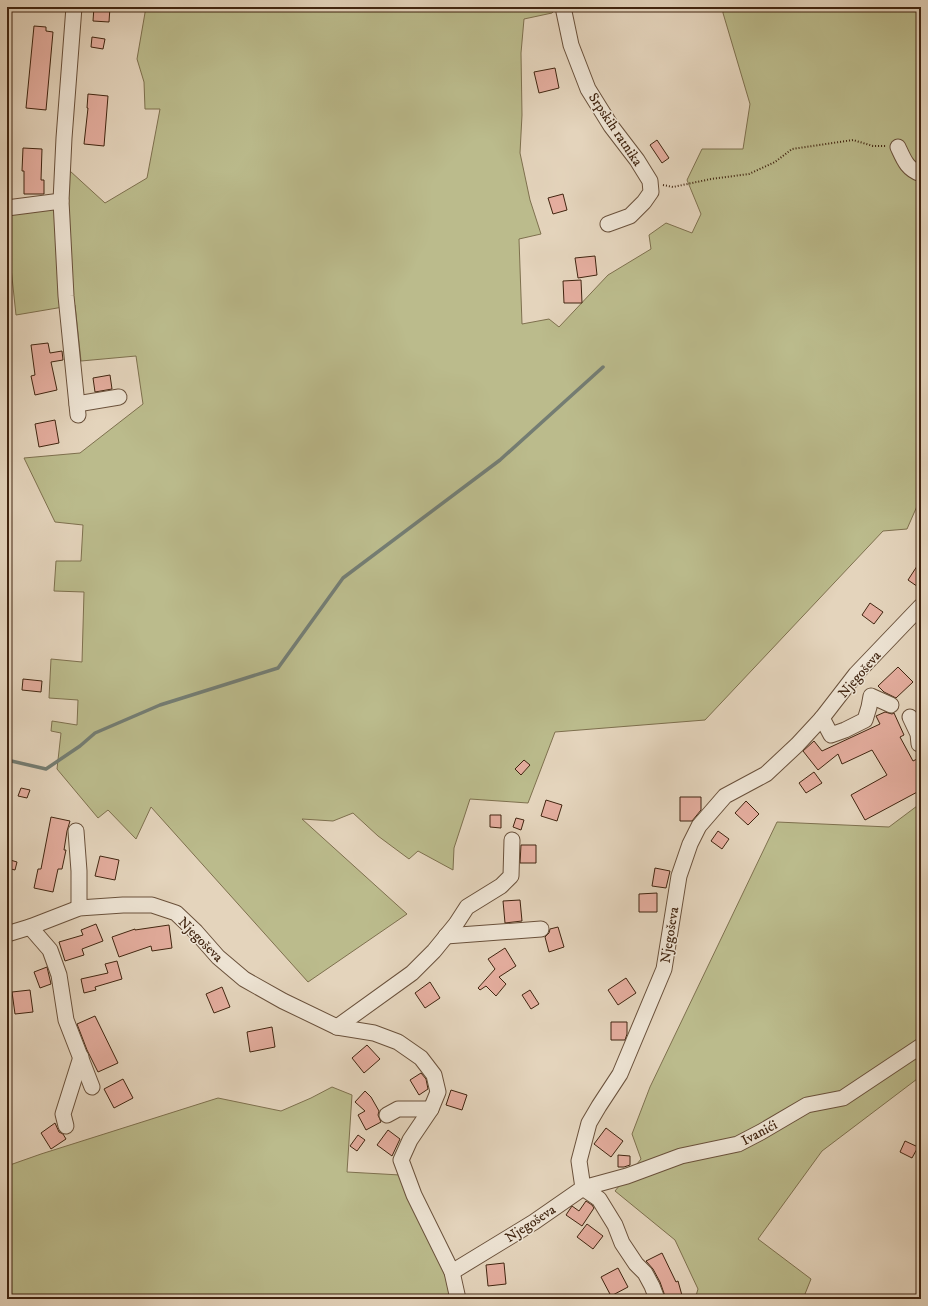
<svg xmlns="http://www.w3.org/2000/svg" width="928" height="1306" viewBox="0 0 928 1306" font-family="'IM FELL DW Pica',serif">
  <rect width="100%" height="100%" fill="#e4d4bc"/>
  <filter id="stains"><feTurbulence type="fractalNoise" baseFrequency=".005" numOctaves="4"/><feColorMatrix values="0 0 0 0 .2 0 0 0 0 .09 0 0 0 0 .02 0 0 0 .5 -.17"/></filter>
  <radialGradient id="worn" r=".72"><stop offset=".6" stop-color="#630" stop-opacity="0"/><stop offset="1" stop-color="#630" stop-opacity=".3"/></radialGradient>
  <!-- green -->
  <g fill="#bbbb8c" stroke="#7e704e">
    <path d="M146,7H558L552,13L524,19L521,53L522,115L520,153L530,200L541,234L519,239L522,324L549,319L559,327L608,275L651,249L649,235L666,223L692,233L701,214L687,180L702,149H743L750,104L723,13V7H921V497L907,529L883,531L705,720L555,732L528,803L470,799L454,848L453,870L418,851L409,859L378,836L353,813L333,821L302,819L407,914L308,982L151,807L136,839L108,810L98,818L57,769L61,733L51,731L52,721L77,725L78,700L49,698L51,659L82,662L84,592L54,591L56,561H81L83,525L55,522L24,458L80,453L143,404L136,356L81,361L75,305L16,315L7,230V213L68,193L70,171L105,203L147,178L160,109H145L144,82L137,59Z"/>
    <path d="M921,803V1076L822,1151L758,1239L811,1279L803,1299H695L698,1289L675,1240L615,1191L641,1159L632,1134L650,1087L777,822L889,827Z"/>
    <path d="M332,1087L352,1095L347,1172L400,1175L447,1272L454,1299H7V1166L41,1154L218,1098L281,1111L311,1098Z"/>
  </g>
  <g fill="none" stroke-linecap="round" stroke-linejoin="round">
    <!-- stream -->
    <path stroke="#747d73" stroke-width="3.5" d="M7,760L46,769L80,746L95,733L160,705L278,668L343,578L500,460L603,367"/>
  </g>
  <!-- building -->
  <g fill="#e4ad9e" stroke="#412510">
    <path d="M94,7H110L109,22L93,21Z"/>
    <path d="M34,26L46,27V31L53,32L46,110L26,108Z"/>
    <path d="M92,37L105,39L103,49L91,47Z"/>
    <path d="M555,68L559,88L539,93L534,72Z"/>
    <path d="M88,94L108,96L104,146L84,144L88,108H87Z"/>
    <path d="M657,140L669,158L662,163L650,145Z"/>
    <path d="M23,148L42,149L41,180H44V194H24V171H22Z"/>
    <path d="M563,194L567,210L553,214L548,198Z"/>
    <path d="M595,256L597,275L578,278L575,258Z"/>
    <path d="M581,280L582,303H564L563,281Z"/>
    <path d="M48,343L50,353L62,351L63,360L51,362L57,390L35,395L31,376L35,375L31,345Z"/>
    <path d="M110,375L112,389L95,392L93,378Z"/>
    <path d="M55,420L59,443L39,447L35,424Z"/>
    <path d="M921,560V589L908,580Z"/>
    <path d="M870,603L883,612L874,624L862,615Z"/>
    <path d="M898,667L913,682L896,698L884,692L878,686Z"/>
    <path d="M23,679L42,681L41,692L22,690Z"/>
    <path d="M885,712L892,714L894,713L904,735L900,737L913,761L921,757V790L865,820L851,795L887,775L872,750L842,764L838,754L818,770L803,751L814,741L822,751L880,724L876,716Z"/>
    <path d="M524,760L530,765L521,775L515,769Z"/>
    <path d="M814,772L822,783L806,793L799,783Z"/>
    <path d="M21,788L30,790L27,798L18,796Z"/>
    <path d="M680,797H701V810L692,821H680Z"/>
    <path d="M546,800L562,805L557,821L541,816Z"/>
    <path d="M746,801L759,814L748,825L735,813Z"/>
    <path d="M490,815H501V828L490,827Z"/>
    <path d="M51,817L70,821L67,831L64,850H66L62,869H58L53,892L34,888L38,869H41Z"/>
    <path d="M516,818L524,820L521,830L513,827Z"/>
    <path d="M718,831L729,839L722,849L711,841Z"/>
    <path d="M521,845H536V863H520Z"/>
    <path d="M100,856L119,860L115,880L95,876Z"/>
    <path d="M7,859L17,862L15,870L7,868Z"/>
    <path d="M655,868L670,871L666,888L652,886Z"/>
    <path d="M657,893V912H639V894Z"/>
    <path d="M520,900L522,921L505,923L503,901Z"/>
    <path d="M96,924L103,941L82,949L84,955L65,961L59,942L83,935L81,930Z"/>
    <path d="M169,925L172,948L152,951L151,946L119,957L112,937L135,929V930Z"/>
    <path d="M558,927L564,947L549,952L545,937L549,933L550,929Z"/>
    <path d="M505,948L516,966L499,977L506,984L496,996L486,986L480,990L478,988L495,969L488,959Z"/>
    <path d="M117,961L122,979L95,987L96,990L84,993L81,979L108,973L105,964Z"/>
    <path d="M47,967L51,984L40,988L34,972Z"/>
    <path d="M626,978L636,993L618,1005L608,990Z"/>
    <path d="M430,982L440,998L425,1008L415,993Z"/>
    <path d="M222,987L230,1007L214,1013L206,994Z"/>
    <path d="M30,990L33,1012L15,1014L12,992Z"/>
    <path d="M530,990L539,1004L531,1009L522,995Z"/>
    <path d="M95,1016L118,1063L98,1072L87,1050L77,1024Z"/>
    <path d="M611,1022H627V1034L625,1040H611Z"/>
    <path d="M272,1027L275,1047L250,1052L247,1032Z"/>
    <path d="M367,1045L380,1059L364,1073L352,1058Z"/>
    <path d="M421,1073L426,1079L428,1089L419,1095L410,1080Z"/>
    <path d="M123,1079L133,1098L114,1108L104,1089Z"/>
    <path d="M451,1090L467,1095L462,1110L446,1105Z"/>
    <path d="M365,1091L371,1097L379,1111L378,1115L381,1122L366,1130L358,1115L365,1111L355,1102Z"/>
    <path d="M55,1123L59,1132L63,1134L66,1139L51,1149L41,1133Z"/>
    <path d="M606,1128L623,1141L611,1157L594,1144Z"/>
    <path d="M388,1130L400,1139L392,1156L377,1145Z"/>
    <path d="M358,1135L365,1140L357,1151L350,1146Z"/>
    <path d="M905,1141L918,1147L912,1158L900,1152Z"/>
    <path d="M618,1155L630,1156V1165L624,1167H618Z"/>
    <path d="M586,1201L592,1205L594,1208L582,1226L566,1215L572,1206L579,1211Z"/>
    <path d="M587,1224L603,1236L593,1249L577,1237Z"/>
    <path d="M662,1253L676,1282L678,1281L683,1299H666L660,1282L653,1269L646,1261Z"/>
    <path d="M504,1263L506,1284L488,1286L486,1265Z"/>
    <path d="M618,1268L628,1287L611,1296L601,1277Z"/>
  </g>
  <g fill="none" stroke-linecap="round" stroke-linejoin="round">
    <!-- minor casing -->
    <g stroke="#6a513b" stroke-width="17">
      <g id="minor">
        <path d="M74,7L64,138L61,201L66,296L78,415"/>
        <path d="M563,7L571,45L588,89L611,126L637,160L650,181L651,192L644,202L630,216L608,224"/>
        <path d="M898,147C904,160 907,169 921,174"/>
        <path d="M7,208L61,201"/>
        <path d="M77,404L119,397"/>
        <path d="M910,717L918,734L919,744"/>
        <path d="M822,718L831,735L845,730L865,720L869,707L871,696L891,705"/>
        <path d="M76,831L79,871V908"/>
        <path d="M30,927L50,950L59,975L66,1020L92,1087"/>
        <path d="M7,934L30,927L79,908L123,905H152L176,913L196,932L218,957L244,979L283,1001L337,1027L374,1033L398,1042L421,1058L434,1075L438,1092L431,1109L410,1140L401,1160L414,1195L452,1272L458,1299"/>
        <path d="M446,936L541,929"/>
        <path d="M337,1027L412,973L434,951L456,924L467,907L501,886L511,876L512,840"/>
        <path d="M387,1115L398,1109H431"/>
        <path d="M66,1126L63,1114L81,1057"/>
        <path d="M583,1188L627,1176L681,1156L738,1144L761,1132L807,1105L843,1098L921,1046"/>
        <path d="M583,1188L599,1199L615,1225L622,1243L636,1264L645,1273L652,1286L657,1299"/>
        <path d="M452,1272L534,1222L583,1188L579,1161L589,1123L599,1106L620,1074L664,969L679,876L690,844L699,826L725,796L766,774L797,745L822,718L856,674L921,606"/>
      </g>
    </g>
    <!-- path -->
    <path stroke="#412510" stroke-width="2" stroke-dasharray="1 2" stroke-linecap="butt" d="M663,185L673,187L711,179L749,174L775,162L792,149L853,140L873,146H887"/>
    <!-- minor -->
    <use href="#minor" stroke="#ede3d3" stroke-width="15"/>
  </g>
  <g text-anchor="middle" stroke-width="3" stroke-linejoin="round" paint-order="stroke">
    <!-- street labels -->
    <g font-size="14" fill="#412510" stroke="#ede3d3">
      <text transform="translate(616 129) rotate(56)" y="5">Srpskih ratnika</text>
      <text transform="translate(859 674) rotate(-49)" y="5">Njegoševa</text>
      <text transform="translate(669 935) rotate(-81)" y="5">Njegoševa</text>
      <text transform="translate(201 939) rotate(45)" y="5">Njegoševa</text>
      <text transform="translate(759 1132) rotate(-28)" y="5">Ivanići</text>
      <text transform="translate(530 1223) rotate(-33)" y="5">Njegoševa</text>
    </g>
  </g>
  <!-- margin -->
  <rect width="928" height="1306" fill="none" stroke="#e4d4bc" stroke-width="24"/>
  <rect x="8" y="8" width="912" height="1290" fill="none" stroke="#412510" stroke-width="2"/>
  <rect x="12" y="12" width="904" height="1282" fill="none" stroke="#412510"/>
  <rect width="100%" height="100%" filter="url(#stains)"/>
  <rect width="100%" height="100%" fill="url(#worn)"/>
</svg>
